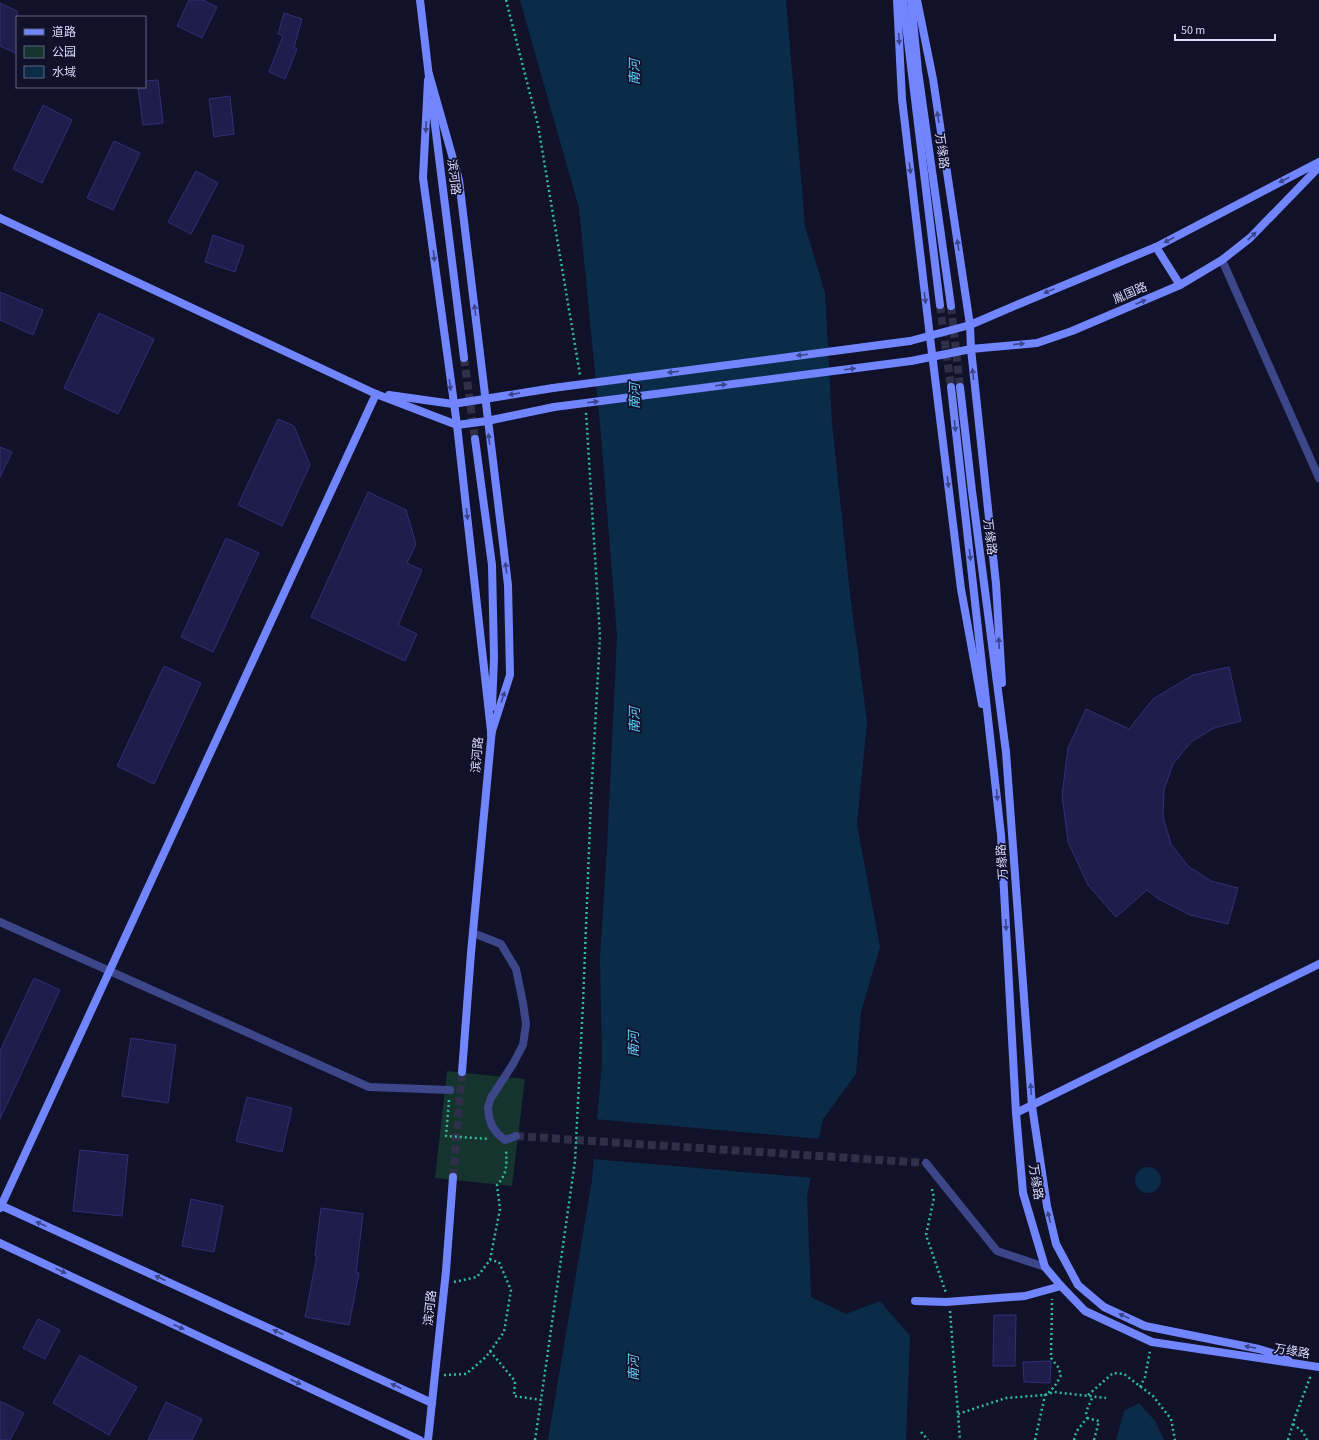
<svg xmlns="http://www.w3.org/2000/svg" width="1319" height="1440" viewBox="0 0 1319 1440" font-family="'Source Sans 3','Noto Sans SC',sans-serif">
  <rect width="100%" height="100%" fill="#11112a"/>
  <!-- green -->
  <path fill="#14342d" d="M447,1071L525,1079L512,1186L435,1178Z"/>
  <!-- water -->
  <g fill="#0b2c49">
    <path d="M520,0H786L805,226L825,293L832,423L850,594L867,721L857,825L880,947L861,1012L856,1074L823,1119L807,1196L811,1297L846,1314L880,1301L910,1336L906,1440H548L592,1180L602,1062L600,957L607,848L617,636L601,435L579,208Z"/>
    <circle cx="1148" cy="1180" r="13"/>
    <path d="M1139,1403L1155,1421L1164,1440H1116L1124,1411Z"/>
  </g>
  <!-- pier -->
  <path fill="#11112a" d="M595,1119L821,1139L813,1178L592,1159Z"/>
  <!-- building -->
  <g fill="#1e1d4b" stroke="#312f77">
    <path d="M189,0H203L217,7L202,38L177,26Z"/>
    <path d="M0,3L17,11V54L0,46Z"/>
    <path d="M284,13L302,19L294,47L297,49L285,79L269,72L283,36L278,34Z"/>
    <path d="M158,80L163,123L143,125L138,87H145V81Z"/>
    <path d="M230,96L234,134L214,137L209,99Z"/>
    <path d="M43,105L72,120L42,183L13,169Z"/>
    <path d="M114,141L140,153L113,210L87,198Z"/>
    <path d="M196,171L218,183L191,234L168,222Z"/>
    <path d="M213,235L244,246L235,272L205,262Z"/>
    <path d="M0,292L43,310L33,335L0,320Z"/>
    <path d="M99,313L154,339L118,414L64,388Z"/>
    <path d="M278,419L294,426L310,465L282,526L238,505Z"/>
    <path d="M0,447L12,452L0,477Z"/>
    <path d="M368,492L406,510L416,544L407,563L422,570L398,625L417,634L405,661L311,617Z"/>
    <path d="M226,538L259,553L213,652L181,637Z"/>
    <path d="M164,666L201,683L154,784L117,766Z"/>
    <path d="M1229,667L1241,721L1214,728L1191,742L1173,764L1164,790L1163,817L1171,844L1188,866L1211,881L1238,888L1228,924L1190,915L1157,898L1147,890L1116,917L1088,885L1068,842L1062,795L1068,748L1086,709L1129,729L1153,699L1193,675Z"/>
    <path d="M34,978L60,990L0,1119V1051Z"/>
    <path d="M131,1038L176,1045L168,1103L122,1096Z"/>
    <path d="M247,1097L292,1108L282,1152L236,1141Z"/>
    <path d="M80,1150L128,1155L122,1216L73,1211Z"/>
    <path d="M191,1199L223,1206L214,1252L182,1246Z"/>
    <path d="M321,1208L363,1214L356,1273H359L349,1325L305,1317L317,1256H315Z"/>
    <path d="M994,1315H1016L1015,1366H993Z"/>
    <path d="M38,1319L60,1330L45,1359L23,1348Z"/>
    <path d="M80,1355L137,1387L109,1435L53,1403Z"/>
    <path d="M1051,1361L1050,1383L1024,1382L1023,1362Z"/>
    <path d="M0,1401L24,1413L10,1440H0Z"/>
    <path d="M166,1402L202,1419L192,1440H148Z"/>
  </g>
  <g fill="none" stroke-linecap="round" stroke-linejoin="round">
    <!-- street-tunnel -->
    <path stroke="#2f2f4a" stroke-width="8" stroke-dasharray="8 4" stroke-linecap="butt" d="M516,1136L926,1163"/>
    <!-- secondary-tunnel -->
    <g stroke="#2f2f4a" stroke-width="8" stroke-dasharray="8 4" stroke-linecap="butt">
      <path d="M940,305L951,387"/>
      <path d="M951,306L960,387"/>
      <path d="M464,358L475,439"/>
      <path d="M453,1177L462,1072"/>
    </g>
    <!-- path -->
    <g stroke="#30bc9c" stroke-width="2.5" stroke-dasharray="2 3" stroke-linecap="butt">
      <path d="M506,0L538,125L580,375"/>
      <path d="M449,1100L446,1136L489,1139"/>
      <path d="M932,1189L934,1198L926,1235L946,1293"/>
      <path d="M454,1282L477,1277L490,1260L500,1209L497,1185C507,1174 507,1165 506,1150"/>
      <path d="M950,1311L960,1440"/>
      <path d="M490,1351L515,1381L514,1396L541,1400L575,1161L583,1003L591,799L600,637L586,412"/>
      <path d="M444,1375L466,1374L486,1357L504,1332L511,1290L499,1262L490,1260"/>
      <path d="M1140,1387L1145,1377L1150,1351"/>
      <path d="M1088,1395L1113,1373L1124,1374L1153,1396L1171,1419L1175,1440"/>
      <path d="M958,1414L1006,1398L1045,1395L1054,1392L1106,1398"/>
      <path d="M1087,1418L1099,1421L1094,1440"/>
      <path d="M1293,1424L1303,1432L1307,1440"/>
      <path d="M921,1432L928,1440"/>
      <path d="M535,1440L541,1400"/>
      <path d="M1035,1440L1045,1395C1053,1390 1057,1383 1061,1375L1058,1367L1051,1358L1052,1299"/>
      <path d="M1074,1440L1076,1432L1087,1418L1086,1412L1093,1396"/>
      <path d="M1288,1440L1295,1417L1311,1375"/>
    </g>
    <!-- street -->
    <g stroke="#3c4689" stroke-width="8">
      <path d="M1222,260L1319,478"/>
      <path d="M0,922L369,1087L450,1090"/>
      <path d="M473,933L501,944L516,969L523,1003L526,1024L523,1045L513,1064L491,1098L488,1107L489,1117L492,1126L498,1134L505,1140L516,1136"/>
      <path d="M926,1163L997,1251L1045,1267"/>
    </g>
    <!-- secondary -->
    <g stroke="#7185ff" stroke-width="8">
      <path d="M420,0L429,77"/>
      <path d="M897,0L902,99L930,337L961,589L982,704"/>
      <path d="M903,0L940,305"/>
      <path d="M911,0L918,71L951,306"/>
      <path d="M917,0L933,79L970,325L971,349L996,584L1002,683"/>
      <path d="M429,74L459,180L508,585L510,675L491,734"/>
      <path d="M428,80L423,178L457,425L491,731"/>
      <path d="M432,101L464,358"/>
      <path d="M0,218L376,394L457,425L487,421L554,407"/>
      <path d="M1156,247L1180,285"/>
      <path d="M910,341L970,325L1019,304L1156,247L1319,162"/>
      <path d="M911,361L971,349L1037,343L1072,331L1180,285L1222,260L1250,238L1319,167"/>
      <path d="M951,387L1001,835L1016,1113L1023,1193L1045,1267L1061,1286L1085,1311L1152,1342L1319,1367"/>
      <path d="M960,387L972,491L1006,752L1032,1106L1047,1206L1056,1244L1078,1285L1104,1307L1145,1326L1259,1349L1288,1358"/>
      <path d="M389,395L453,404L553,388"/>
      <path d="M475,439L492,565L494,658L492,707"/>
      <path d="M462,1072L471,953L492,729"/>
      <path d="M1016,1113L1319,964"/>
      <path d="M0,1205L432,1403"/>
      <path d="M0,1208L376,394"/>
      <path d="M0,1243L420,1440"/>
      <path d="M915,1301L946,1302L1025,1296L1061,1286"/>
      <path d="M428,1440L446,1271L453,1177"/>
    </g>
    <!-- secondary-bridge -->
    <g stroke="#7185ff" stroke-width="8">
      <path d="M553,388L910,341"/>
      <path d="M554,407L911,361"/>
    </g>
  </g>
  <!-- one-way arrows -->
  <defs><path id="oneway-solid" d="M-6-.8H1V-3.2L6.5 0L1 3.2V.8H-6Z"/></defs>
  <g fill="#3c458a">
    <use href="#oneway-solid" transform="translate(899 39) rotate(87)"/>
    <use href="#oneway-solid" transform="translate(938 117) rotate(-99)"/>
    <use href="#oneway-solid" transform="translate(426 127) rotate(93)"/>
    <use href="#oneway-solid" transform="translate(910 168) rotate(83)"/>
    <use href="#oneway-solid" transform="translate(1284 180) rotate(153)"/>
    <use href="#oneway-solid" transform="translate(1252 236) rotate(-43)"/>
    <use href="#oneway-solid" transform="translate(1169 240) rotate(152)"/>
    <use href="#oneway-solid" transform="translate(958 245) rotate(-99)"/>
    <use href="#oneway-solid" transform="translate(434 256) rotate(83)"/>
    <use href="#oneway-solid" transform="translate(1049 291) rotate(158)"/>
    <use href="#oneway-solid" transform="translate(925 298) rotate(83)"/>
    <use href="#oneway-solid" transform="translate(1141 302) rotate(-23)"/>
    <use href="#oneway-solid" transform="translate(475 310) rotate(-97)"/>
    <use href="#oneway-solid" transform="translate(1019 344) rotate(-5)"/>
    <use href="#oneway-solid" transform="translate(802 355) rotate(173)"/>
    <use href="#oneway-solid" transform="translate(850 369) rotate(-7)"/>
    <use href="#oneway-solid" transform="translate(673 372) rotate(173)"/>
    <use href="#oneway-solid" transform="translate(973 374) rotate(-96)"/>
    <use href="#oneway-solid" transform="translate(450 385) rotate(83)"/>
    <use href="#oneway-solid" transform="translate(721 385) rotate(-7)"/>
    <use href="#oneway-solid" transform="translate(514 394) rotate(171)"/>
    <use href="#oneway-solid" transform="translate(593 402) rotate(-7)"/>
    <use href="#oneway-solid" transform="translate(955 426) rotate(84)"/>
    <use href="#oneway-solid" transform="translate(489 439) rotate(-97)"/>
    <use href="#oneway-solid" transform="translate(948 482) rotate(83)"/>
    <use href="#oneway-solid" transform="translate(467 514) rotate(84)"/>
    <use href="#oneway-solid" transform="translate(970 555) rotate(84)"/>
    <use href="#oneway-solid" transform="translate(506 568) rotate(-97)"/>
    <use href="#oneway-solid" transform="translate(999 643) rotate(-93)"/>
    <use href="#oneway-solid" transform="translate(503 697) rotate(-72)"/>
    <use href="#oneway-solid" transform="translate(997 795) rotate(85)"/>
    <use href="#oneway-solid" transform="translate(1006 925) rotate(87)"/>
    <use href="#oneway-solid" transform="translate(1031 1089) rotate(-94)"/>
    <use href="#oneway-solid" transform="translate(1049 1217) rotate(-104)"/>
    <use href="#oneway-solid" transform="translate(41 1224) rotate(-155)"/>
    <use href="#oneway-solid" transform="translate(61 1271) rotate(25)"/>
    <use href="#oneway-solid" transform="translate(160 1278) rotate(-155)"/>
    <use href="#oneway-solid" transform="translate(1124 1316) rotate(-155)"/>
    <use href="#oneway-solid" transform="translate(179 1327) rotate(25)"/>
    <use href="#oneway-solid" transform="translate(278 1332) rotate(-155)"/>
    <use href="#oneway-solid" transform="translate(1250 1347) rotate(-169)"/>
    <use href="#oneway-solid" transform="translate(296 1382) rotate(25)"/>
    <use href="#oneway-solid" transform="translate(396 1386) rotate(-155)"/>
  </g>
  <g text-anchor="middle" stroke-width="3.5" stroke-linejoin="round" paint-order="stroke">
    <!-- street labels -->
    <g font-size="12" fill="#dadbff" stroke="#11112a">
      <text transform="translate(942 151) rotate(82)" y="4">万缘路</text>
      <text transform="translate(454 177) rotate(83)" y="4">滨河路</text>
      <text transform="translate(1130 293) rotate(-23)" y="4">胤国路</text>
      <text transform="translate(990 537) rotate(83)" y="4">万缘路</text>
      <text transform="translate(477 755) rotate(-85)" y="4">滨河路</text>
      <text transform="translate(1002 862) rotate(-94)" y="4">万缘路</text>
      <text transform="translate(1036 1182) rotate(81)" y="4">万缘路</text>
      <text transform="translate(430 1308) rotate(-84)" y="4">滨河路</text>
      <text transform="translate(1292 1351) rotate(9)" y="4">万缘路</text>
    </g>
    <!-- water labels -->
    <g font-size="13" font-style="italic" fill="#68d2ff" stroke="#11112a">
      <text transform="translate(634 72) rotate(-90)" y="5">南河</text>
      <text transform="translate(634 396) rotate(-90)" y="5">南河</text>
      <text transform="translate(634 720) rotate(-90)" y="5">南河</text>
      <text transform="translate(633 1044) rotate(-90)" y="5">南河</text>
      <text transform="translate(633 1368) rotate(-90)" y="5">南河</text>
    </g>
  </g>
  <!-- legend -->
  <rect x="16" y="16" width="130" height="72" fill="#11112a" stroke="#61627f"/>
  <rect x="24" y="29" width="20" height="6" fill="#7185ff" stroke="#61627f"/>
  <text x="52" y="36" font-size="12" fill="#dadbff">道路</text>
  <rect x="24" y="46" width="20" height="12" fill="#14342d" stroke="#61627f"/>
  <text x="52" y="56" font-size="12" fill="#dadbff">公园</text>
  <rect x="24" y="66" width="20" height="12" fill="#0b2c49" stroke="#61627f"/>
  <text x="52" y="76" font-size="12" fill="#dadbff">水域</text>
  <!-- scale -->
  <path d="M1175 34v6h100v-6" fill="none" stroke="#dadbff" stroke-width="2"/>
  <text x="1181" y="34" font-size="12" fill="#dadbff" stroke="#11112a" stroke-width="3" paint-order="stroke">50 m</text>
</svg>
